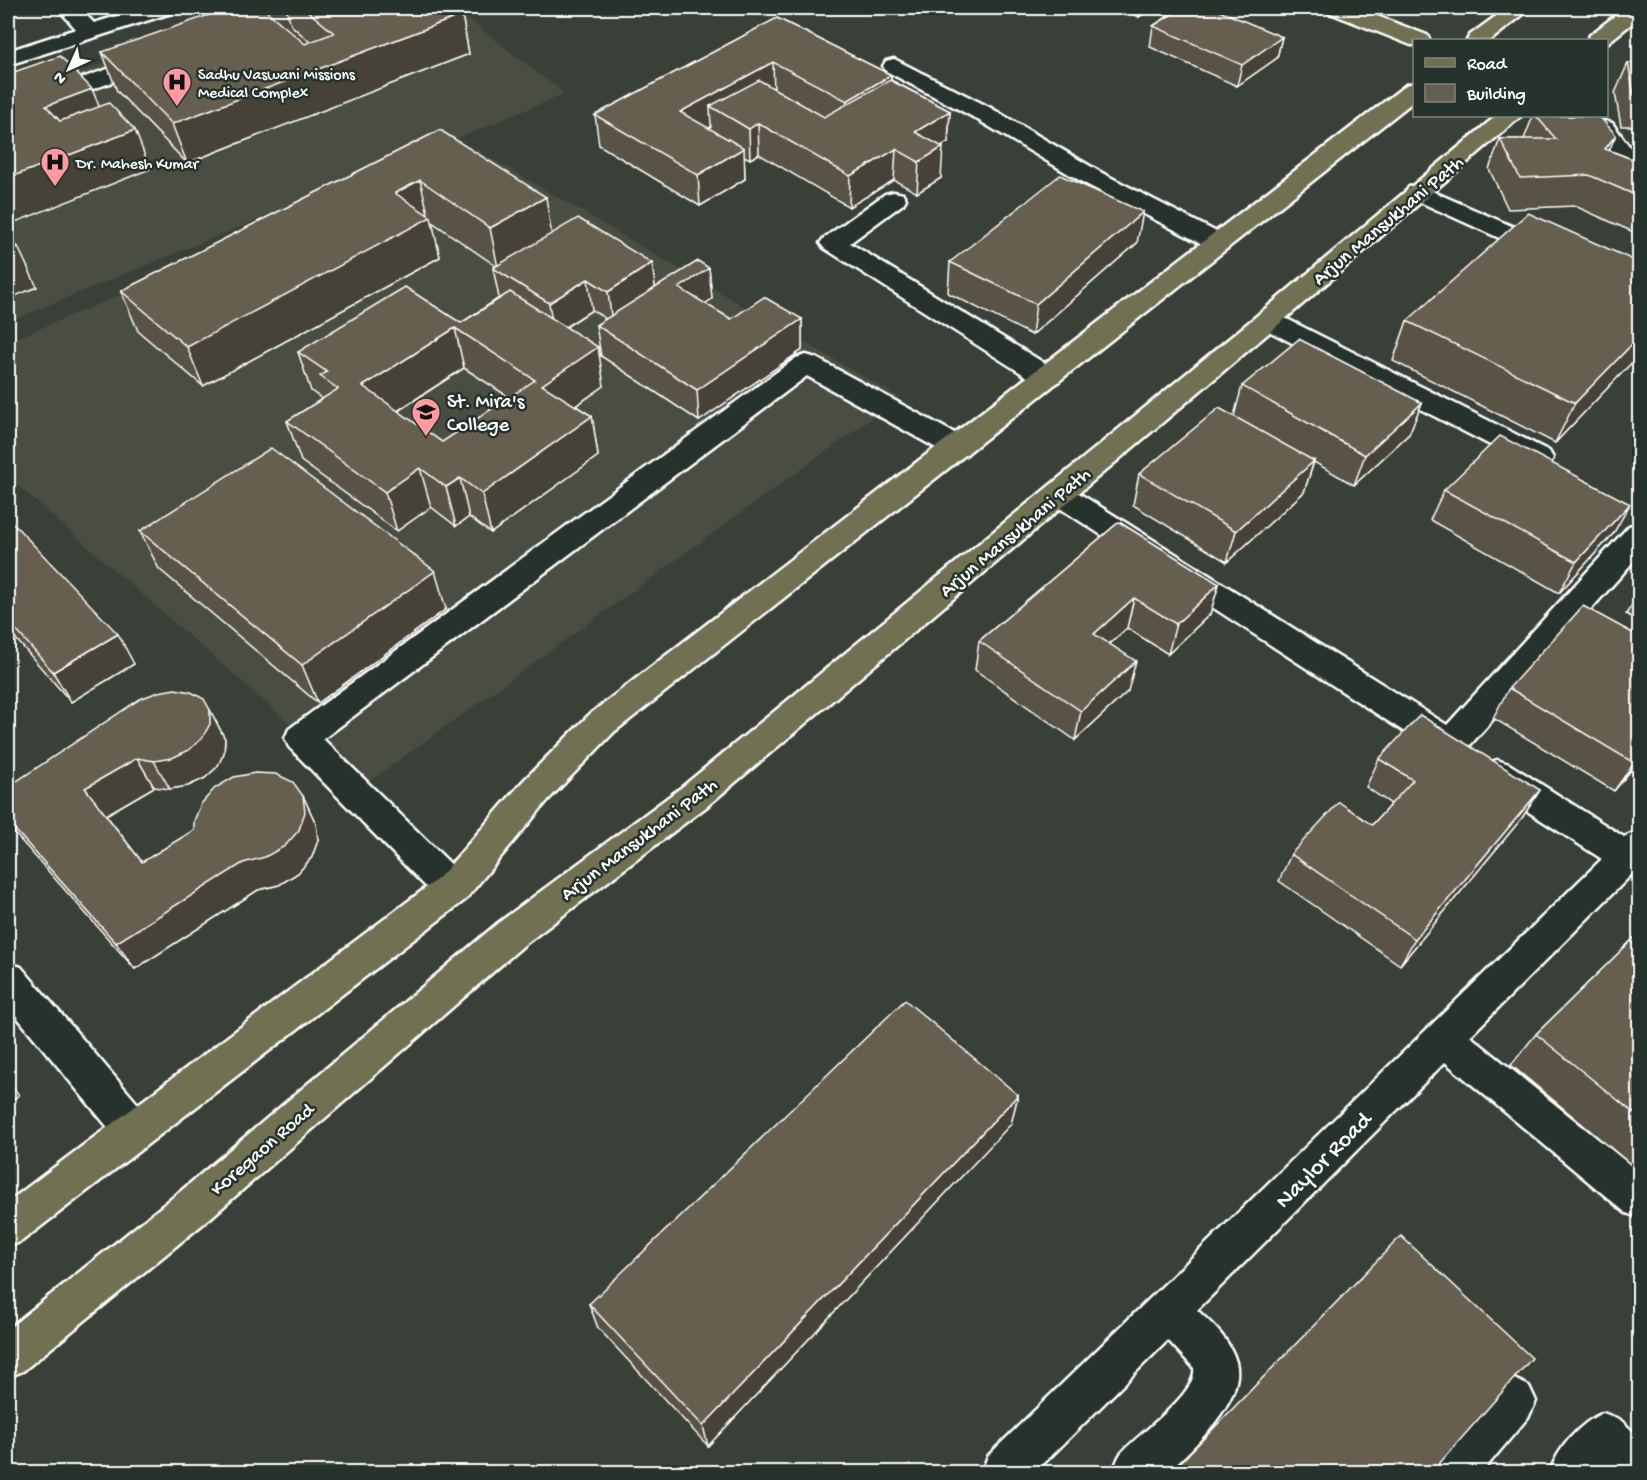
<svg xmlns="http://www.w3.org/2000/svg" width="1647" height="1480" viewBox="0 0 1647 1480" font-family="'Gochi Hand',sans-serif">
  <rect width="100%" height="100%" fill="#394037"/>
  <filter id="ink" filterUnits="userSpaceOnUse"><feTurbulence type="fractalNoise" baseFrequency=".0167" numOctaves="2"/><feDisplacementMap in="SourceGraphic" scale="12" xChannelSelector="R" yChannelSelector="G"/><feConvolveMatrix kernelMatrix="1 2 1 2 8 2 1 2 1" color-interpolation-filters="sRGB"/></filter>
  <g filter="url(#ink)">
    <!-- built -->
    <g fill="#4a4d42">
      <path d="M260,8H454L565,94L8,322V97Z"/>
      <path d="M472,147L900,398L362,787L8,477V342Z"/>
    </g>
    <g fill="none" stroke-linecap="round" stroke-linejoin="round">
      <!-- minor casing -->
      <g stroke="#fff" stroke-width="5">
        <g id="minor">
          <path d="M58,8H79L94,23L143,8H174L171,13L8,65V51L76,29Z"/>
          <path d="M153,53L161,55L164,60L161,65L8,119V104Z"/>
          <path d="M894,59L989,107L1102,173L1228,238L1232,243L1228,248L1219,251L1210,248L1084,183L973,117L886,71L883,66L886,61Z"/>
          <path d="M1604,121L1612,123L1640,161V181L1627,177L1592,128L1596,123Z"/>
          <path d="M1418,185L1557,246L1561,251L1557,256L1548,259L1539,256L1409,197L1406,192L1409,187Z"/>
          <path d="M894,192L903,194L906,199L903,204L850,243L1057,371L1061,377L1057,383L1047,386L1037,383L824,248L820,243L824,238L885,194Z"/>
          <path d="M1268,312L1277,314L1549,451L1553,458L1549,465L1539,468L1529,465L1259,326L1255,320L1259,314Z"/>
          <path d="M806,355L816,358L967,440L971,447L967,454L957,457L947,454L807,376L323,739L465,878L470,889L465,900L452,904L439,900L289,747L285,738L289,729L796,358Z"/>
          <path d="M1059,484L1069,487L1447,725L1629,526L1640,523V554L1463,753L1451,757L1437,753L1049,501L1044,494L1049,487Z"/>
          <path d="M1497,760L1509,764L1624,837L1640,830L1639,867L1470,1036L1640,1173V1218L1626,1213L1445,1062L1197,1310C1213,1325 1230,1340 1236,1362C1246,1400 1192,1449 1167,1472H1113C1115,1467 1117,1460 1120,1455C1136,1435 1198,1395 1194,1368L1168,1340L1035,1472H982L988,1456L1602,859L1485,784L1480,774L1485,764Z"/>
          <path d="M8,963L21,967L148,1116L154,1129L148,1142L134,1148L120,1142L8,1006Z"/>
          <path d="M1514,1379L1529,1386L1536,1401L1529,1416L1482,1472H1431L1437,1456L1499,1386Z"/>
          <path d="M1603,1413L1619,1419L1640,1438V1472H1612L1605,1467L1600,1472H1550C1558,1448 1580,1423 1603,1413Z"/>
        </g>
      </g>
      <!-- major casing -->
      <g stroke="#fff" stroke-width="5">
        <g id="major">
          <path d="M1328,8H1356L1427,35L1430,40H1414V45H1411L1330,13Z"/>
          <path d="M1507,8H1531L1491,40H1467L1470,35Z"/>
          <path d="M1625,8H1640V17L1606,44V40H1587L1590,35Z"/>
          <path d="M1414,83V101L614,732L548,800L465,900L22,1241L8,1247V1202L439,878L524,780L590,714L1406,85Z"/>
          <path d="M1496,116H1521L1277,326L706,807L524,945L209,1219L23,1371L8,1377V1329L181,1191L498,923L682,787L1259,314Z"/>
        </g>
      </g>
      <!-- minor -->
      <use href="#minor" fill="#26332d" fill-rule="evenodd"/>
      <!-- major -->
      <use href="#major" fill="#716f52" fill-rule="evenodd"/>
    </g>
    <!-- wall -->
    <g fill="#585244" stroke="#fff" stroke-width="1.5" fill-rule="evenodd">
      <path d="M286,8H452L462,15L469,54L187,163L117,91L102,52L305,44L310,42L291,25Z"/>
      <path d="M1119,8H1213L1282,37L1277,58L1237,86L1150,47L1153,26L1168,16L1151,9L1139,17Z"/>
      <path d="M777,18L891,75V80L950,111L948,142L941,146V178L917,193L894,180L849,207L759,154L750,159L744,156L745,179L700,206L599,145L595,115Z"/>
      <path d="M1628,63H1640V126H1621L1615,93Z"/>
      <path d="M1533,116H1599L1609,150L1640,162V235L1575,206L1508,209L1489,169L1500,139H1524Z"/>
      <path d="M440,130L552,234L652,263L655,288L709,268L712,299L705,304L731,319H802V350L699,421L601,356L596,325L606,319L592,310L566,327L604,386L576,406L592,416L598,456L491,533L469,517L456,526L431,507L397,531L301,461L287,421L322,399L311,391L298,352L461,323L499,298L493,268L496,266L432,222L440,257L203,386L138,331L121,291ZM464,368L509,397L442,442L398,411Z"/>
      <path d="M1137,243L1032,335L948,293L950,262Z"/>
      <path d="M1640,263V354L1555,443L1393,361L1407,321Z"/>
      <path d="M1242,386L1422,403L1409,434L1354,485L1314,462L1304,492L1227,562L1133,505L1139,474L1234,416Z"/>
      <path d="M1444,490L1630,504L1613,534L1559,593L1430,520Z"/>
      <path d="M8,518L134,664L71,702L8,630Z"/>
      <path d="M1119,522L1219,584L1210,614L1168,654L1127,628L1110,644L1128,691L1075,740L975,670L979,641Z"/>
      <path d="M140,531L446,609L318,703L159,569Z"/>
      <path d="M1640,593V622L1626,614Z"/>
      <path d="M1509,688L1640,759L1614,791L1493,718Z"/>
      <path d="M210,710L225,739L224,753L217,767L205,778L188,786L170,789L154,787L106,815L142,862L303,796L316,824L318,840L312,857L298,873L279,885L258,890L135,969L8,826V787Z"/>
      <path d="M1379,759L1540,790L1522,818L1400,965L1279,881L1291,854L1372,825L1391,804L1366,787Z"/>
      <path d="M1640,932V1172L1511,1065L1536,1034Z"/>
      <path d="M1018,1095L1011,1124L708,1446L598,1328L589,1304Z"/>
    </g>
    <!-- shaded-wall -->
    <g fill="#474237" stroke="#fff" stroke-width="1.5">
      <path d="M1141,8H1152L1151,9L1139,17Z"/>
      <path d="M462,15L469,54L187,163L172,124Z"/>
      <path d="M1282,37L1277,58L1237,86L1242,65Z"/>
      <path d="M773,62L774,92L710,106L711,127L683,143L680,112Z"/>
      <path d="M891,75L890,106L847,131V101Z"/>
      <path d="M92,89L108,128L62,145L46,106Z"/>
      <path d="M950,111L948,142L917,161L915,132Z"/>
      <path d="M758,123L759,154L750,159L749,129Z"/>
      <path d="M135,130L150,169L8,225V178Z"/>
      <path d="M1616,135L1602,166L1605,149Z"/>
      <path d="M943,147L941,178L917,193L919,162Z"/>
      <path d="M744,148L745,179L700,206L698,175Z"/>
      <path d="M896,149L894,180L849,207L850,176Z"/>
      <path d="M420,180L429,218L431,217L440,257L203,386L187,347L395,193Z"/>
      <path d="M546,197L552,237L498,268L490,228Z"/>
      <path d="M1143,212L1137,243L1032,335L1036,304Z"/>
      <path d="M18,247L37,287L8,299V251Z"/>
      <path d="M652,263L656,294L612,323L608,292Z"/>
      <path d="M709,268L712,299L682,319L679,288Z"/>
      <path d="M588,279L592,310L554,334L549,303Z"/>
      <path d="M802,319V350L699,421L697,390Z"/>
      <path d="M455,328L464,368L374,426L363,386Z"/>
      <path d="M1640,336V354L1555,443L1575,403Z"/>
      <path d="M598,347L604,386L549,424L542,385Z"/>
      <path d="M1422,403L1409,434L1354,485L1365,455Z"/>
      <path d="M592,416L598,456L491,533L482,494Z"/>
      <path d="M1314,461L1304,492L1227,562L1236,531Z"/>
      <path d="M420,468L431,507L397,531L385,492Z"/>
      <path d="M460,478L469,517L456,526L446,487Z"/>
      <path d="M1630,504L1613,534L1559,593L1576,562Z"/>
      <path d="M435,571L446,609L318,703L302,665Z"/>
      <path d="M1219,584L1210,614L1168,654L1176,624Z"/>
      <path d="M1134,598L1127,628L1088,663L1094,634Z"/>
      <path d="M118,634L134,664L71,702L53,672Z"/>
      <path d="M1136,661L1128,691L1075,740L1081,711Z"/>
      <path d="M210,710L225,739L224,753L217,767L205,778L188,786L170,789L154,761Z"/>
      <path d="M1640,756V759L1614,791L1634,763Z"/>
      <path d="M137,758L154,787L104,816L85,788Z"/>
      <path d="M1540,790L1522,818L1400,965L1415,939Z"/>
      <path d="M303,796L316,824L318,840L312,857L298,873L279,885L258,890L135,969L116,943Z"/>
      <path d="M8,1080L19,1095L8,1103Z"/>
      <path d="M1018,1095L1011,1124L708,1446L703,1426Z"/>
    </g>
    <!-- building -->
    <g fill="#665f4f" stroke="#fff" stroke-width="1.5" fill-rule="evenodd">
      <path d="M229,8H263L305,44L334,33L304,8H452L462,15L172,124L102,52Z"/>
      <path d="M1182,8H1213L1282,37L1242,65L1153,26Z"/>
      <path d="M777,18L891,75L847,101L773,62L680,112L744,148L698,175L595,115Z"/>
      <path d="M60,56L92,89L46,106L60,121L109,103L135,130L8,178V74Z"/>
      <path d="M1628,63H1640V95H1634Z"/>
      <path d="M759,80L824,117L890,80L950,111L915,132L943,147L919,162L896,149L850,176L758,123L749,129L710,106Z"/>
      <path d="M1536,116H1599L1616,135L1605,149L1640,162V197L1589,175L1520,178L1500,139H1556Z"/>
      <path d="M440,130L546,197L490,228L420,180L395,193L431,217L187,347L121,291Z"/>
      <path d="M1060,175L1143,212L1036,304L950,262Z"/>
      <path d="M1528,213L1640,263V336L1575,403L1407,321Z"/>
      <path d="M578,218L652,263L608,292L588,279L549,303L493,268Z"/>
      <path d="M8,235L18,247L8,251Z"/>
      <path d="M698,261L709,268L679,288L731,319L764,297L802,319L697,390L596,325Z"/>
      <path d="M405,287L461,323L510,292L598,347L542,385L592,416L482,494L460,478L446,487L420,468L385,492L287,421L338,389L320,376L327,372L298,352ZM455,328L535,380L442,442L363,386Z"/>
      <path d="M1299,339L1422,403L1365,455L1242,386Z"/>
      <path d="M1219,408L1314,461L1236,531L1139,474Z"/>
      <path d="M1500,436L1630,504L1576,562L1444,490Z"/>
      <path d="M271,448L435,571L302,665L140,531Z"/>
      <path d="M8,518L118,634L53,672L8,621Z"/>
      <path d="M1119,522L1219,584L1176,624L1134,598L1094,634L1136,661L1081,711L979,641Z"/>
      <path d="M1583,606L1640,637V756L1634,763L1509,688Z"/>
      <path d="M175,689L191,692L204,699L210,710V724L202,738L189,750L172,758L154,761L137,758L85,788L142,862L194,830V821L201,804L215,788L234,777L255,773L276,774L293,782L303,796L305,812L299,830L285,846L265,857L243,863L116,943L8,822V787L140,699L158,692Z"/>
      <path d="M1420,715L1540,790L1415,939L1291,854L1339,802L1372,825L1413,780L1379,759Z"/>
      <path d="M1640,932V1118L1536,1034Z"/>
      <path d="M905,1000L1018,1095L703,1426L589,1304Z"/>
      <path d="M1401,1236L1532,1358L1431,1473H1170Z"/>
    </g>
  </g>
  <!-- icons -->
  <defs>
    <g id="hospital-pin" transform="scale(1.5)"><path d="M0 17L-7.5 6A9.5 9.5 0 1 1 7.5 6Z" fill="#ff9aa2" stroke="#26332d"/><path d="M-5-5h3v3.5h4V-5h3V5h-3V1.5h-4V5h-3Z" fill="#111"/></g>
    <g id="university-pin" transform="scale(1.5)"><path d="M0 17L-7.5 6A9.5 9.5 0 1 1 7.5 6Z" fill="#ff9aa2" stroke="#26332d"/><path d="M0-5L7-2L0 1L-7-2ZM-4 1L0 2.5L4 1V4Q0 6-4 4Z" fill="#111"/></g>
  </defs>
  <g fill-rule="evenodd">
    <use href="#hospital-pin" x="177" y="82"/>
    <use href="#hospital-pin" x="55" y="162"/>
    <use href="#university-pin" x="426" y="412"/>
  </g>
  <g text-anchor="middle" stroke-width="5" stroke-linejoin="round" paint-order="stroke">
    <!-- far-poi labels -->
    <g font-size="16" fill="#fff" stroke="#26332d" text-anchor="start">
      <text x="198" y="79">Sadhu Vaswani Missions<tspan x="198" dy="18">Medical Complex</tspan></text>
      <text x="76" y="168">Dr. Mahesh Kumar</text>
    </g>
    <!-- street labels -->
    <g font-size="20" fill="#fff" stroke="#26332d">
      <text transform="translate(1387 219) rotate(-40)" y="7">Arjun Mansukhani Path</text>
      <text transform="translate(1014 531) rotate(-40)" y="7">Arjun Mansukhani Path</text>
      <text transform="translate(638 838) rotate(-37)" y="7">Arjun Mansukhani Path</text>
      <text transform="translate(261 1148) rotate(-41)" y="7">Koregaon Road</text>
    </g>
    <!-- poi labels -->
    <g font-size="20" fill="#fff" stroke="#26332d" text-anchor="start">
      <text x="447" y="407">St. Mira's<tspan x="447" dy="23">College</tspan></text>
    </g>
    <!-- near-street labels -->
    <g font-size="24" fill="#fff" stroke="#26332d">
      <text transform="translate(1322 1159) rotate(-45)" y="8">Naylor Road</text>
    </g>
  </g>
  <!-- margin -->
  <rect width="1647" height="1480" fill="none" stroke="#26332d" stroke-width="30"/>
  <rect x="15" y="15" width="1617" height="1450" fill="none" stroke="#fff" stroke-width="2" filter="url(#ink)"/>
  <!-- legend -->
  <rect x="1413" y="39" width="195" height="78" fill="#26332d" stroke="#7d8581" stroke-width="1.5"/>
  <rect x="1425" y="58" width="30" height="9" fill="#716f52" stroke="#7d8581" stroke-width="1.5"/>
  <text x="1467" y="69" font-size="18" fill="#ffffff">Road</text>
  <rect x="1425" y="84" width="30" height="18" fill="#665f4f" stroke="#7d8581" stroke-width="1.5"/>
  <text x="1467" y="99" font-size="18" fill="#ffffff">Building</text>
  <!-- north arrow -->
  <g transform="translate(69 69) rotate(225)" stroke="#26332d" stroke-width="4.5" paint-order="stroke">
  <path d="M0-4.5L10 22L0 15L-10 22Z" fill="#ffffff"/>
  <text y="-9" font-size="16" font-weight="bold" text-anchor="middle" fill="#ffffff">N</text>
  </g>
</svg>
